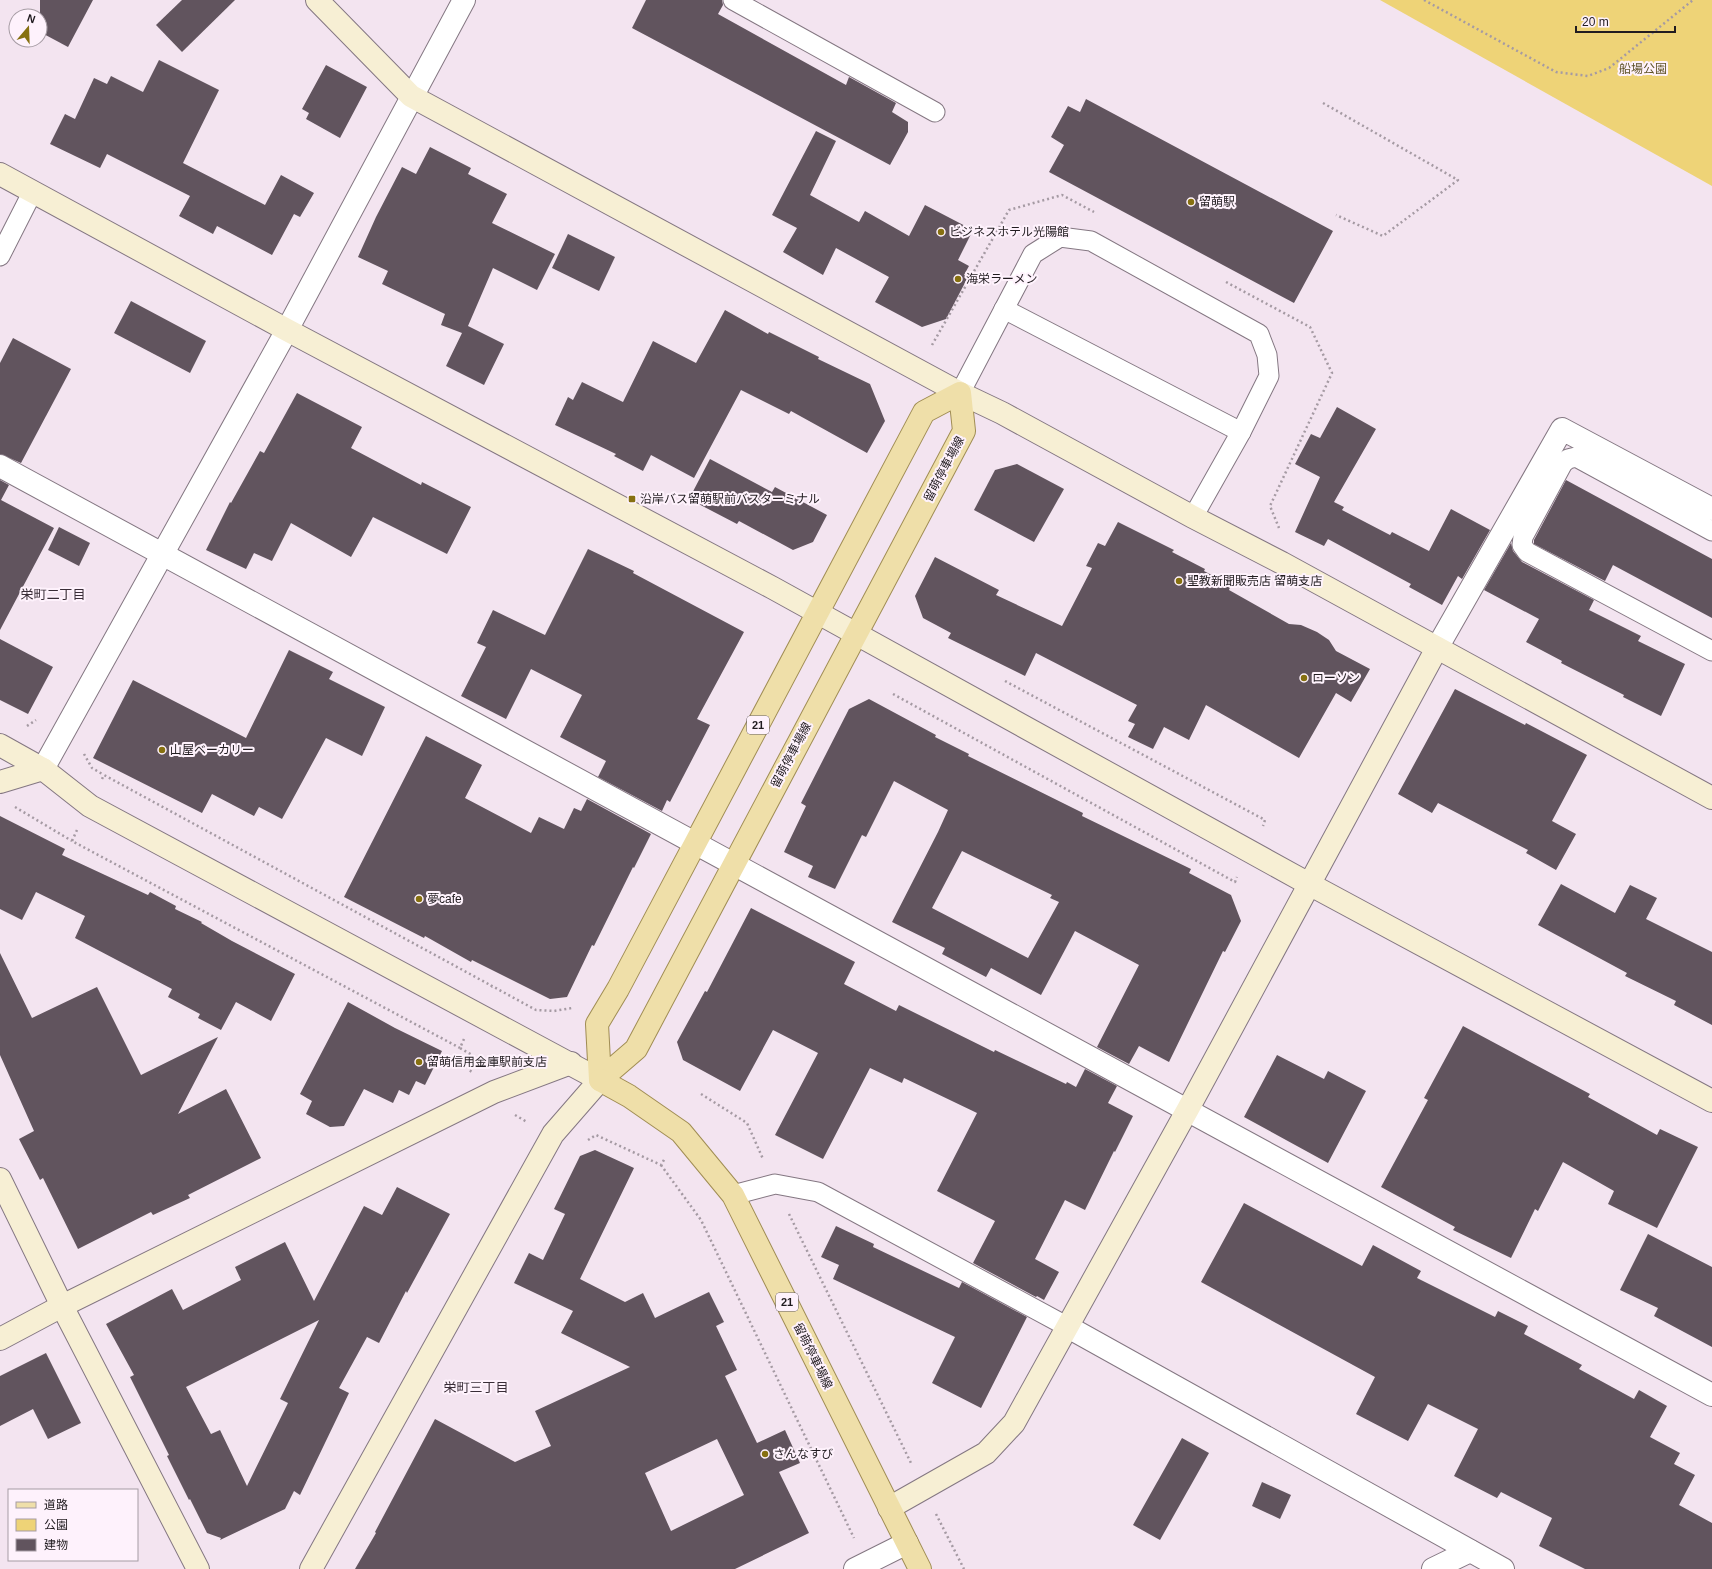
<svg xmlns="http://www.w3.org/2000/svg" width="1712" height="1569" viewBox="0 0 1712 1569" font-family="Helvetica,'Noto Sans JP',sans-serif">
  <rect width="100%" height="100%" fill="#f3e4f0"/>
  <!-- green -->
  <path fill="#eed377" d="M1380,0H1712V186Z"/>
  <!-- building -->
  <g fill="#61545e" fill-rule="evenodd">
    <path d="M40,0H93L68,47L40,32Z"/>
    <path d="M182,0H235L182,52L156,25Z"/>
    <path d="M646,0H722L723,5L718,14L846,85L849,77L896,103L892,112L908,122V132L890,165L632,28Z"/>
    <path d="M159,60L219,90L183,163L265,205L281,175L314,193L300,217L294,214L272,255L217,226L213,234L179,216L190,196L107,154L100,168L50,144L65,114L75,119L94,78L107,84L111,76L143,92Z"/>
    <path d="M326,65L367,87L340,138L306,119L309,113L302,109Z"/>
    <path d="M1086,99L1333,231L1294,303L1049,172L1064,145L1051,137L1068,106L1080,112Z"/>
    <path d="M816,131L836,141L810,195L859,222L865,211L909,236L925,205L973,230L958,260L969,266L964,275L968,277L946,319L922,327L875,302L889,277L836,248L823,275L783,252L797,228L772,215Z"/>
    <path d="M430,147L471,168L468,174L507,194L492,223L555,254L537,290L493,268L468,326L504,344L484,385L446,366L462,333L441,325L445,314L382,284L388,271L358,257L376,217L402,167L416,174Z"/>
    <path d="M568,234L615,257L599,291L552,268Z"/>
    <path d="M131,301L206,341L190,373L114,333Z"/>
    <path d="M725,310L768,334L769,332L819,357L818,359L870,384L885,421L867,453L791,411L789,414L741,390L694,478L651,455L643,471L614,456L616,454L555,425L568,397L573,400L582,382L623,402L653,341L696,363Z"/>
    <path d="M13,338L71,369L21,463L0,454V363Z"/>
    <path d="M297,393L362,427L351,448L421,485L422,482L471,507L447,554L373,517L351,557L291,523L272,561L254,553L246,569L206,550L230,502L231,503L260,451L264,453Z"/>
    <path d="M1337,407L1376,429L1334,502L1344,507L1342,510L1390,535L1392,532L1429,551L1451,509L1490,530L1462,579L1458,576L1442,605L1409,587L1411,584L1328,539L1324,546L1295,532L1320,477L1295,464L1311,434L1320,438Z"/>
    <path d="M710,459L772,492L775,487L827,515L813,542L793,550L739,521L737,524L689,499Z"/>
    <path d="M1017,464L1064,489L1034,542L974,510L995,470Z"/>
    <path d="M0,480L9,485L1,500L54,528L0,630Z"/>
    <path d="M1566,480L1712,559V618L1613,565L1605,581L1534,544V540Z"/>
    <path d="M1118,522L1174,550L1172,552L1205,569L1204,571L1231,585L1229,590L1289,624L1301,625L1317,632L1329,640L1336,651L1370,669L1351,702L1336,693L1299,758L1206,705L1189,740L1164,727L1153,749L1128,737L1135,724L1128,721L1137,705L1036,653L1025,676L948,638L951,633L923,618L915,596L935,557L999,590L996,595L1062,626L1092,568L1086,566L1098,543L1105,546Z"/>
    <path d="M59,527L90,543L79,566L48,550Z"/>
    <path d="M1511,543L1513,551L1522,562L1594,600L1589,610L1641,636L1638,641L1685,664L1661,716L1623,697L1624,695L1561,663L1562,661L1526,642L1539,619L1484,590Z"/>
    <path d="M588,549L634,571L633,573L744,632L697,719L710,725L670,802L667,800L662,811L598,777L606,761L560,737L582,695L531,669L506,719L461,696L486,647L477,643L493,610L545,635Z"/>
    <path d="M0,639L53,667L28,714L0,700Z"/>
    <path d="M289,650L333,672L329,679L385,707L362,756L326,738L282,819L259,807L254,816L212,794L202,813L93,758L133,680L246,738Z"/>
    <path d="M1455,689L1525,725L1526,723L1587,755L1552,821L1576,834L1556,870L1526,853L1528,850L1438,803L1432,813L1398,794Z"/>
    <path d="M869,699L936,735L935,737L969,754L968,756L1083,813L1082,816L1191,869L1189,873L1231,895L1241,921L1225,952L1223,951L1169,1062L1139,1046L1129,1064L1097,1047L1139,965L1075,931L1041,995L991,968L986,977L942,954L945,948L892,922L938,832L948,810L894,781L866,837L862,835L835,889L808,877L813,866L784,852L806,806L801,803L849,709ZM962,851L1052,895L1050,898L1059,902L1028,958L932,908Z"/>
    <path d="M426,736L482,765L465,798L531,833L539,817L564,829L574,808L581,811L587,799L651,834L634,868L633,867L594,946L592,945L567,997L550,999L472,960L471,962L425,936L424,938L344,897Z"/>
    <path d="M0,816L65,849L62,855L148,895L150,892L176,906L175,909L202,922L201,923L232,941L295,974L271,1021L236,1002L221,1030L198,1018L200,1014L168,997L172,989L75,938L85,916L36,892L22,920L0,909Z"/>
    <path d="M1561,884L1615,913L1630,885L1657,898L1646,919L1712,952V1025L1674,1005L1676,1001L1625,976L1627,973L1538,925Z"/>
    <path d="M751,908L855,962L844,984L896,1011L899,1005L994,1052L995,1050L1066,1084L1067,1082L1076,1087L1085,1069L1117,1086L1108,1103L1133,1116L1115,1152L1114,1151L1085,1210L1065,1200L1035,1259L1059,1272L1044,1300L1037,1296L1036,1297L973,1263L995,1221L937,1191L977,1113L904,1078L902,1083L870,1068L823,1159L775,1135L818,1053L773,1030L740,1091L683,1060L677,1042L705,991L707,992Z"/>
    <path d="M0,953L32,1018L97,987L141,1075L218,1037L178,1114L226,1089L261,1158L188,1195L190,1198L153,1215L151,1212L78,1249L43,1178L40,1180L19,1139L34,1131L0,1055Z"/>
    <path d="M348,1002L395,1028L442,1051L425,1085L416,1081L409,1095L399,1090L393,1103L364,1089L344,1126L330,1127L306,1114L312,1101L300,1094Z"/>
    <path d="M1463,1026L1590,1094L1588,1097L1657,1135L1660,1129L1698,1147L1657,1228L1608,1204L1614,1191L1563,1162L1538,1211L1535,1209L1511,1258L1453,1230L1455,1227L1381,1187L1428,1100L1424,1098Z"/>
    <path d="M1277,1055L1324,1079L1328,1071L1366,1091L1328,1163L1244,1117Z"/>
    <path d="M595,1150L634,1168L580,1279L625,1302L643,1293L655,1318L709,1292L724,1322L716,1326L737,1370L725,1376L757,1443L785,1430L800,1463L779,1472L809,1533L735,1569H355L376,1533L375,1532L435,1419L515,1462L551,1446L535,1411L630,1367L561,1333L573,1311L514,1283L529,1253L543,1260L565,1214L554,1209L580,1156ZM717,1439L744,1495L671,1531L645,1473Z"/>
    <path d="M397,1187L450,1214L407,1293L406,1291L379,1343L367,1337L339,1388L349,1393L300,1495L294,1491L285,1509L220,1540L221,1538L207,1533L190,1499L189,1500L167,1456L169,1455L130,1377L134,1375L106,1324L172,1289L183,1310L241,1280L235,1267L285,1242L314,1301L364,1206L382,1215ZM319,1320L280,1399L288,1403L247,1486L220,1430L211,1434L186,1387Z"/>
    <path d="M1244,1203L1362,1266L1373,1245L1421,1271L1417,1278L1495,1317L1498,1311L1528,1326L1524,1334L1582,1365L1579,1369L1634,1399L1639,1390L1667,1406L1650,1437L1680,1453L1674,1464L1695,1475L1679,1505L1712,1523V1569H1585L1539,1546L1552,1518L1501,1492L1497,1498L1454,1476L1478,1429L1428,1404L1408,1441L1356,1414L1375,1377L1201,1282Z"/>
    <path d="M836,1226L874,1244L873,1247L959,1288L962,1282L1027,1317L981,1408L932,1383L955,1337L833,1279L839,1265L821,1257Z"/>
    <path d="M1648,1234L1712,1267V1347L1654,1316L1658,1308L1620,1290Z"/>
    <path d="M46,1353L81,1423L48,1439L33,1409L0,1426V1376Z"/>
    <path d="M1182,1438L1209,1453L1160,1540L1133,1525Z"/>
    <path d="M1262,1482L1291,1495L1280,1519L1252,1506Z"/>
  </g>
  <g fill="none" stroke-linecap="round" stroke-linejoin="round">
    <!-- lane casing -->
    <g stroke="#847782" stroke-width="21">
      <g id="lane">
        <path d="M733,0L935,112"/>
        <path d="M0,256L33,191"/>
        <path d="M1004,309L1241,432"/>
        <path d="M960,393L1033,254L1060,237L1091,241L1259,334L1267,355L1269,376L1241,432L1193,517"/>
        <path d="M1712,531L1576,457L1568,459L1563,463L1523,537L1522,545L1527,552L1712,651"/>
        <path d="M733,1195L775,1184L818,1192L1068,1327"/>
      </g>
    </g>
    <!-- street casing -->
    <g stroke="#847782" stroke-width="24">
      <g id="street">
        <path d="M0,466L1712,1395"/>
        <path d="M1437,648L1562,429L1712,509"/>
        <path d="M43,769L287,330L464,0"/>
        <path d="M1068,1327L1503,1569"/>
        <path d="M855,1569L907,1543"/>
        <path d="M1433,1569L1470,1551"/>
      </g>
    </g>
    <!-- secondary casing -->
    <g stroke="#847782" stroke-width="24">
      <g id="secondary">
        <path d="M317,0L411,96L960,393L1002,413L1193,517L1282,563L1712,798"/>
        <path d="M0,174L287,330L773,588L1309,884L1712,1101"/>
        <path d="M0,745L43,769L90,806L600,1080L553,1134L311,1569"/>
        <path d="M0,782L43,769"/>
        <path d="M0,1179L62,1306L198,1569"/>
        <path d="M0,1339L62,1306L494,1092L571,1063"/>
        <path d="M889,1508L986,1453L1014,1423L1188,1109L1437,648"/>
      </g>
    </g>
    <!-- primary casing -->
    <g stroke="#a08d54" stroke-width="24">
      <g id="primary">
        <path d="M960,393L964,431L636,1049L600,1080L597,1024L618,989L924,412Z"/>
        <path d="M600,1080L629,1096L681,1132L733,1195L920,1569"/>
      </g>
    </g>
    <!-- path -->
    <g stroke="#a59aa3" stroke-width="2.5" stroke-dasharray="2 3" stroke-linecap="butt">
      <path d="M1424,0L1556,72L1588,76L1609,68L1693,0"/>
      <path d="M1323,103L1458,180L1383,236L1336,215"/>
      <path d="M1226,282L1310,327L1332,373L1270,506L1279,528"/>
      <path d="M932,345L1009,210L1062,195L1094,212"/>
      <path d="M1005,681L1265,820L1263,826"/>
      <path d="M893,694L1235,882L1237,877"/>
      <path d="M27,726L36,720"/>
      <path d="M84,754L92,768L104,775"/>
      <path d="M102,779L104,775L492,986"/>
      <path d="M15,807L72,841"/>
      <path d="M77,830L72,841L460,1048"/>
      <path d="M491,987L492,986L536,1010L554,1011L572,1008"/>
      <path d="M464,1039L460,1048L472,1055L469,1070L472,1072"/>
      <path d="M701,1094L747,1123L763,1159"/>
      <path d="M515,1115L527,1122"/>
      <path d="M588,1140L596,1135L661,1165L665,1158"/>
      <path d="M661,1165L701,1220L854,1538"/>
      <path d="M789,1214L911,1463"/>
      <path d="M936,1514L964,1569"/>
    </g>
    <!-- lane -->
    <use href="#lane" stroke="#fff" stroke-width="19"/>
    <!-- street -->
    <use href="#street" stroke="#fff" stroke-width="22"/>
    <!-- secondary -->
    <use href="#secondary" stroke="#f7efd4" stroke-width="22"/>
    <!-- primary -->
    <use href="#primary" stroke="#efdfa9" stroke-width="22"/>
  </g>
  <!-- markers -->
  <g fill="#867010" stroke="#fef2fc" stroke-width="1.5">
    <circle cx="1191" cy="202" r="4"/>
    <circle cx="941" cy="232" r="4"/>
    <circle cx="958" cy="279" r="4"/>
    <rect x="628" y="495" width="8" height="8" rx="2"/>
    <circle cx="1179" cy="581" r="4"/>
    <circle cx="1304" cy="678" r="4"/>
    <circle cx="162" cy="750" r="4"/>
    <circle cx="419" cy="899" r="4"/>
    <circle cx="419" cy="1062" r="4"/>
    <circle cx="765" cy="1454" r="4"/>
  </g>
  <g text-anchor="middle" stroke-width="4" stroke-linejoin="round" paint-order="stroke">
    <!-- shield labels -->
    <g fill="#fef2fc" stroke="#635c62" stroke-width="1">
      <rect x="747" y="716" width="22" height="18" rx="3"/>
      <rect x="776" y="1293" width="22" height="18" rx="3"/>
    </g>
    <g font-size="11" font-weight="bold" fill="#211c20">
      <text x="758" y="729">21</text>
      <text x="787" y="1306">21</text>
    </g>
    <!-- park labels -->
    <g font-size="12" fill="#5f5328" stroke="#fef2fc">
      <text x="1643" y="73">船場公園</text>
    </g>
    <!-- poi labels -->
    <g font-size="12" fill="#211c20" stroke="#fef2fc" text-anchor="start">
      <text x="1199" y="206">留萌駅</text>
      <text x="949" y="236">ビジネスホテル光陽館</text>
      <text x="966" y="283">海栄ラーメン</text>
      <text x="640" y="503">沿岸バス留萌駅前バスターミナル</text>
      <text x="1187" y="585">聖教新聞販売店 留萌支店</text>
      <text x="1312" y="682">ローソン</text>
      <text x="170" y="754">山屋ベーカリー</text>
      <text x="427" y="903">夢cafe</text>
      <text x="427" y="1066">留萌信用金庫駅前支店</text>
      <text x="773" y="1458">さんなすび</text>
    </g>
    <!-- street labels -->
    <g font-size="12" fill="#211c20" stroke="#fef2fc">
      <text transform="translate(944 469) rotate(-62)" y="4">留萌停車場線</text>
      <text transform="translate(791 755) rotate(-62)" y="4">留萌停車場線</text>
      <text transform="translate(813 1356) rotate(64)" y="4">留萌停車場線</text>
    </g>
    <!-- neighbourhood labels -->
    <g font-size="13" fill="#392d37" stroke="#fef2fc">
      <text x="53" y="599">栄町二丁目</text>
      <text x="476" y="1392">栄町三丁目</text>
    </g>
  </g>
  <!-- legend -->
  <rect x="8" y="1489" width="130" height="72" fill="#fef2fc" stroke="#a69ca4"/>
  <rect x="16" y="1502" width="20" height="6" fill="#efdfa9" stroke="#a69ca4"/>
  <text x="44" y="1509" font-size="12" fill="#211c20">道路</text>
  <rect x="16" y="1519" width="20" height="12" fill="#eed377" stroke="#a69ca4"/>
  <text x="44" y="1529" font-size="12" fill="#211c20">公園</text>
  <rect x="16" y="1539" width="20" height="12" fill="#61545e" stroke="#a69ca4"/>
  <text x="44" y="1549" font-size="12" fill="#211c20">建物</text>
  <!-- north arrow -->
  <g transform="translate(28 28) rotate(19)"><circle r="19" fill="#fef2fc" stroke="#a69ca4"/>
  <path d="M0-3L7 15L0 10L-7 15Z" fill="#867010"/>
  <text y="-6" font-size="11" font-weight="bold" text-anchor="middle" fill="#211c20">N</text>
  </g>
  <!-- scale -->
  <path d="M1576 26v6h99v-6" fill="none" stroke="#211c20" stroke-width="2"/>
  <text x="1582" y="26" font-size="12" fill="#211c20" stroke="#fef2fc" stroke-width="3" paint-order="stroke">20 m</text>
</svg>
